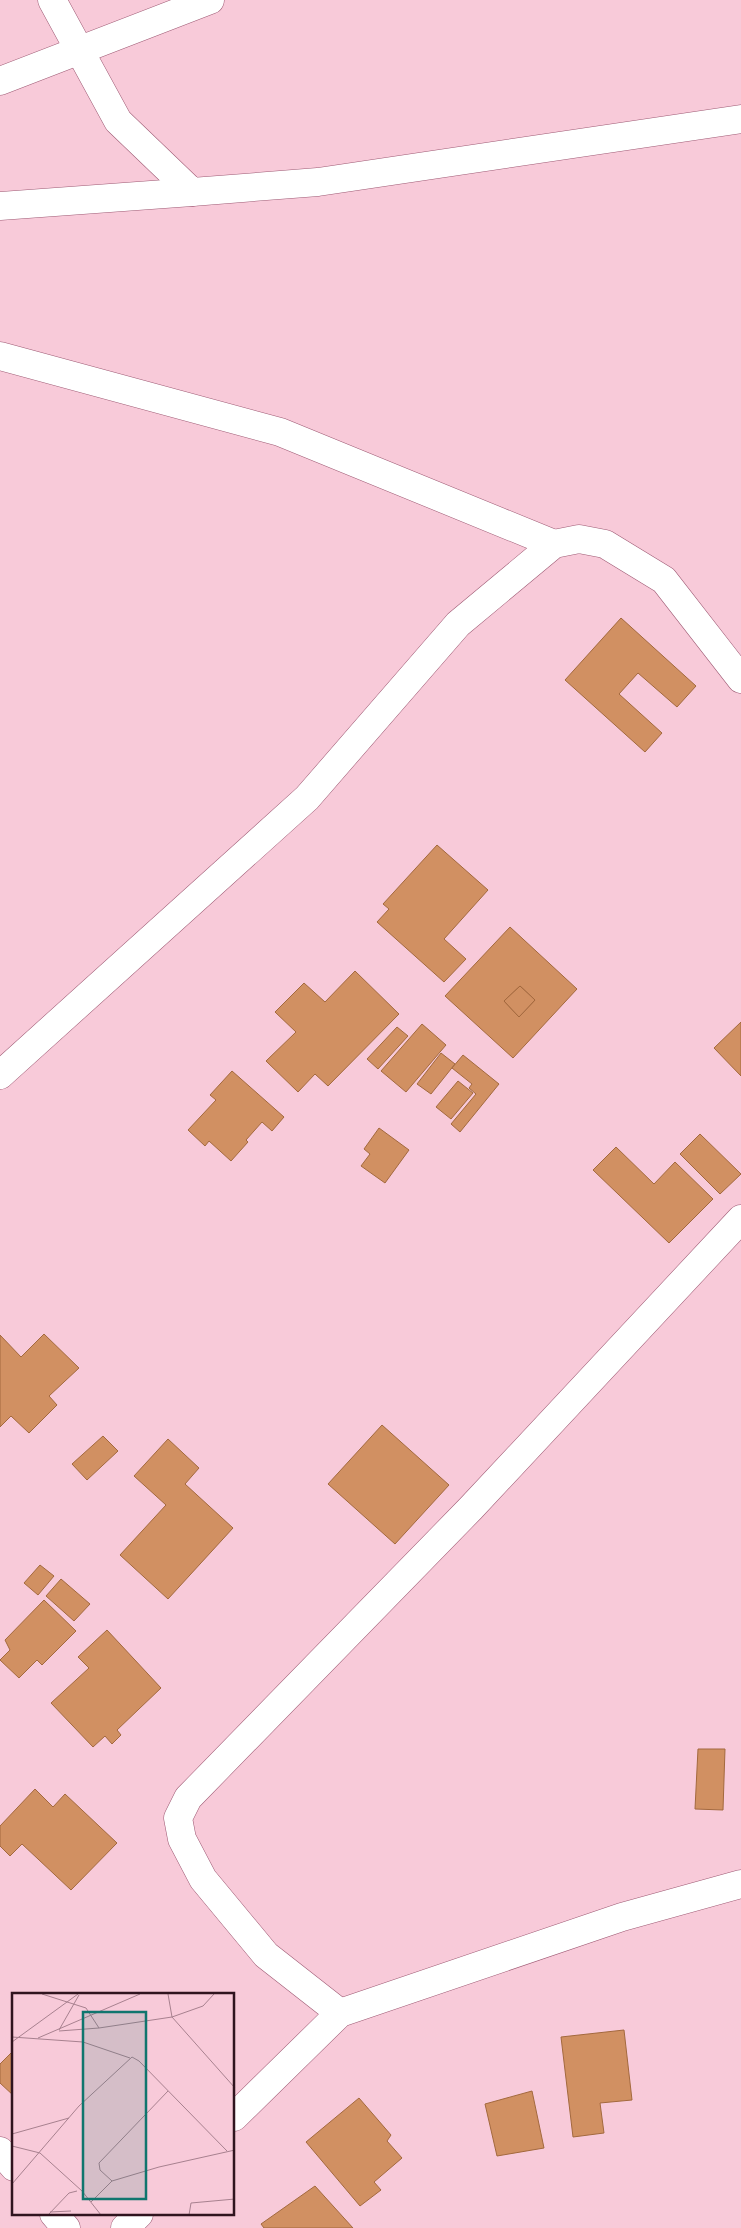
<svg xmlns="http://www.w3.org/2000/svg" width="741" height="2228" viewBox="0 0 741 2228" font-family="Inter,sans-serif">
  <rect width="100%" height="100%" fill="#f8cad9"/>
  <!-- building -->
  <g fill="#d19062" stroke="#a3693e" fill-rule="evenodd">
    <path d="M621,618L696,686L677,707L638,673L619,694L662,733L645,752L565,680Z"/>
    <path d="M437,845L488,890L444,939L466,959L444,982L377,922L389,909L383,904Z"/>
    <path d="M510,927L577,989L513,1058L445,996ZM520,986L535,1000L519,1017L504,1001Z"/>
    <path d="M355,971L399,1014L328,1086L315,1074L298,1092L266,1061L296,1032L275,1012L304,983L325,1002Z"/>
    <path d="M520,986L535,1000L519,1017L504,1001Z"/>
    <path d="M741,1022V1076L714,1048Z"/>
    <path d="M422,1024L446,1045L406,1092L381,1071Z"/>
    <path d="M397,1027L408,1036L378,1069L367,1059Z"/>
    <path d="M441,1053L455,1064L431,1094L417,1084Z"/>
    <path d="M463,1055L499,1084L460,1132L451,1124L476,1094L469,1088L472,1084L452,1068Z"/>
    <path d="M232,1071L284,1117L272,1131L262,1122L246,1140L248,1142L231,1161L209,1141L205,1146L188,1130L216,1100L210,1095Z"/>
    <path d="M458,1081L473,1093L451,1119L436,1107Z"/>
    <path d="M379,1128L409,1150L385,1183L361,1166L370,1154L364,1149Z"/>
    <path d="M700,1134L741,1174L720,1194L680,1154Z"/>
    <path d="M616,1147L654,1184L675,1162L713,1199L669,1243L593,1170Z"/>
    <path d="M44,1334L79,1368L49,1396L57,1405L29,1433L11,1416L0,1427V1335L21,1357Z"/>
    <path d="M382,1425L449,1485L395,1544L328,1484Z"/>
    <path d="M103,1436L118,1451L87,1480L72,1464Z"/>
    <path d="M168,1439L199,1468L185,1484L233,1528L168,1599L120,1555L166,1505L134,1476Z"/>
    <path d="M40,1565L54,1576L38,1595L24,1583Z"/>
    <path d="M61,1579L90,1604L74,1621L46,1596Z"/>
    <path d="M44,1600L76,1631L42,1665L37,1660L19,1678L0,1660L10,1650L5,1640Z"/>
    <path d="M107,1630L161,1688L117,1730L121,1735L112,1744L105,1736L93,1747L51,1703L89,1668L78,1657Z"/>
    <path d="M698,1749H725L723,1810L695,1809Z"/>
    <path d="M35,1789L53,1807L65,1794L117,1843L71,1890L22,1844L10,1856L0,1846V1826Z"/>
    <path d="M624,2030L632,2100L600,2103L604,2133L573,2137L561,2037Z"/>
    <path d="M14,2050V2096L0,2083V2064Z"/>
    <path d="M532,2091L544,2148L497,2156L485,2104Z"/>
    <path d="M359,2098L391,2135L387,2141L402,2158L374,2182L381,2190L360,2206L306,2142Z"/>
    <path d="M315,2186L353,2228H264L261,2224Z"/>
  </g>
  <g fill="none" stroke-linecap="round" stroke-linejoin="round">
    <!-- minor casing -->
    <g stroke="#9e5a74" stroke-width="29">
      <g id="minor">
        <path d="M52,0L118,121L192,192L318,182L741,119"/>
        <path d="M0,81L210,0"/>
        <path d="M0,206L192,192"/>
        <path d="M0,356L280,432L554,544"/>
        <path d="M0,1075L307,798L458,624L554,544L579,539L605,544L664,580L741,679"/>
        <path d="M340,2013L266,1955L203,1879L182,1839L178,1818L188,1798L471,1508L741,1219"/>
        <path d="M234,2117L340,2013L622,1917L741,1884"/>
        <path d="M0,2151L14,2167"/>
        <path d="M54,2214L66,2228"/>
        <path d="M125,2228L139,2214"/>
      </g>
    </g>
    <!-- minor -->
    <use href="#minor" stroke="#fff" stroke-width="28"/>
  </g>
  <!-- overview -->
  <g transform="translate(12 1993)">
    <rect width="222" height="222" fill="#f8cad9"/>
    <path fill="none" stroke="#a8818f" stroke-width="1" d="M30,1L74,15L87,35L160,24L191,13L202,1M156,1L160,24L223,95M47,37L67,2M47,38L87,35M0,44L71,49L118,65M26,45L128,1M0,49L66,1M0,141L57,125M0,153L28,160L70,198L89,222M100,188L88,177L87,170L156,98M0,191L67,113L120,64L127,68L215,158M79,209L100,188L147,174L223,157M38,219L59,218M36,222L57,200L65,198M177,222L179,210L223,206"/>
    <path fill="#0f766e" fill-opacity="0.15" stroke="#0f766e" stroke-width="2.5" d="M71,19H134V206H71Z"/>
    <rect width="222" height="222" fill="none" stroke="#30141f" stroke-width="2.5"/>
  </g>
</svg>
